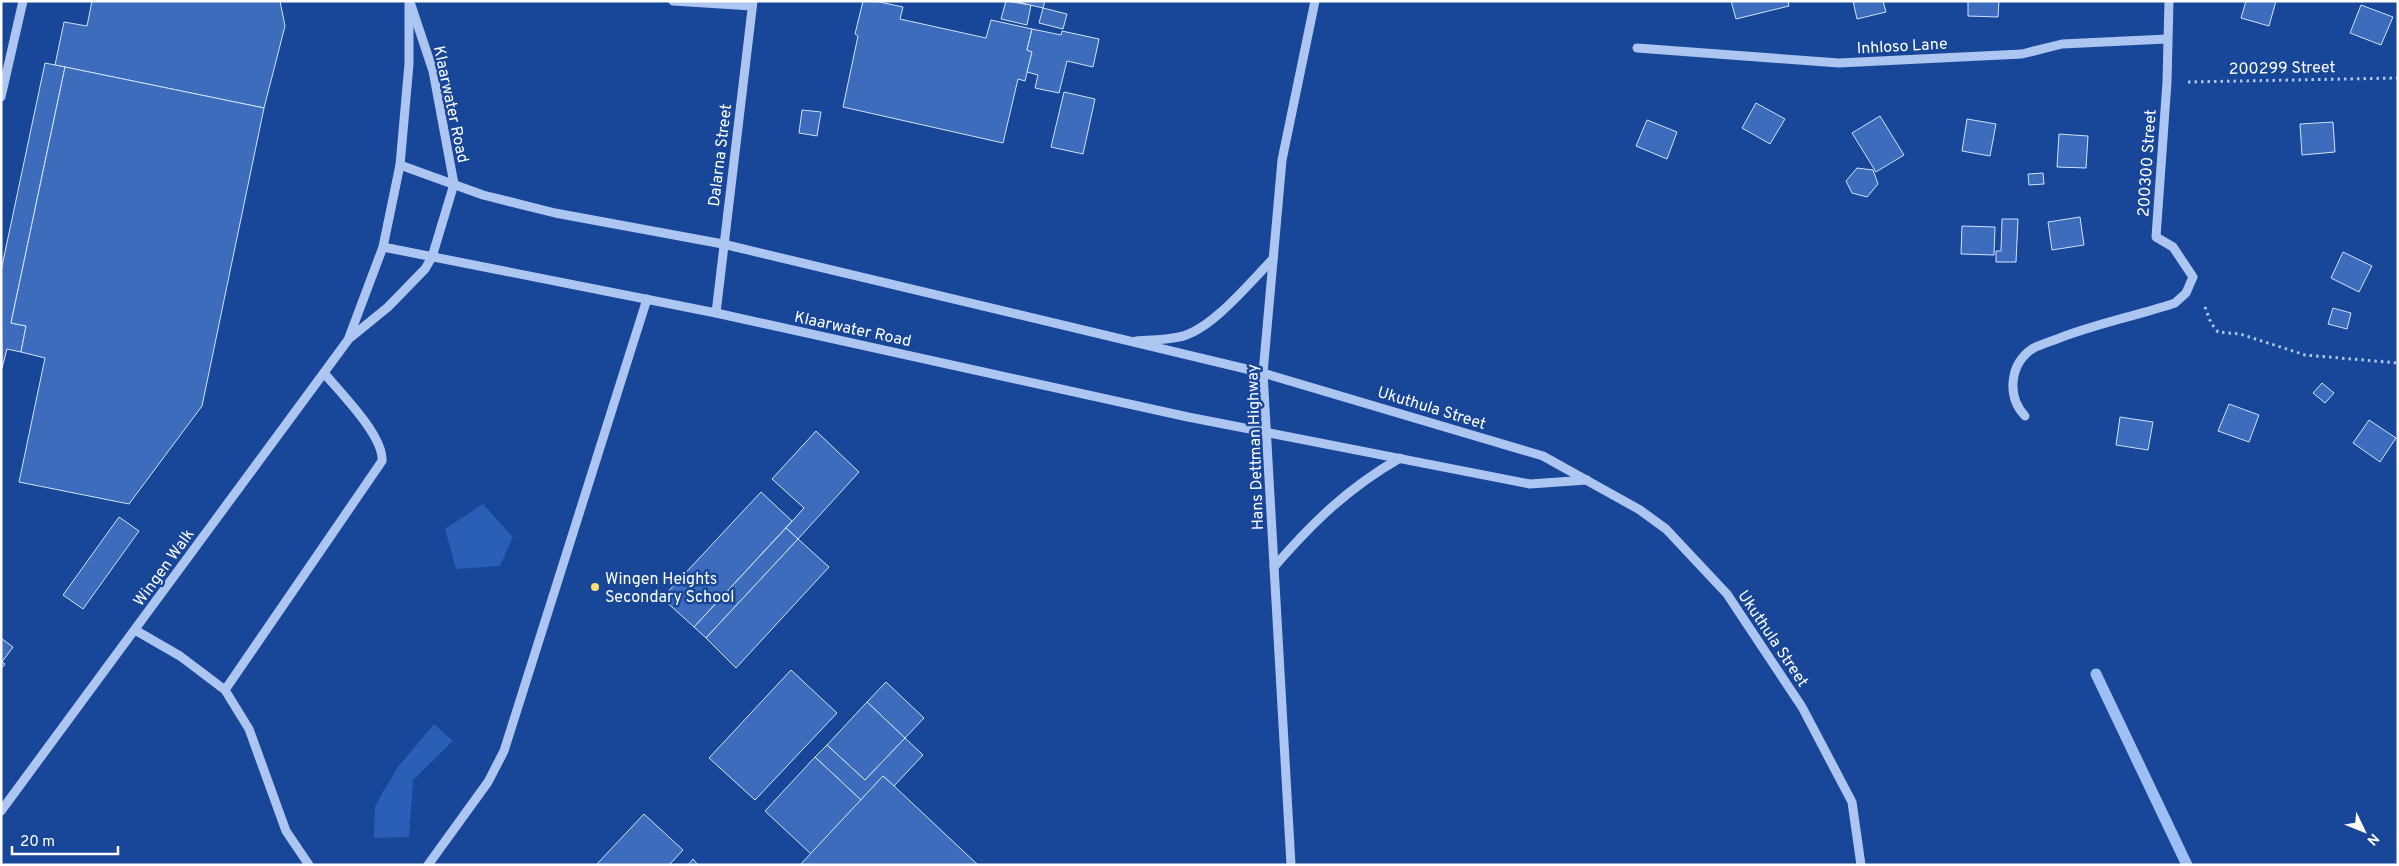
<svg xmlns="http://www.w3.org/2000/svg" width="2399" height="866" viewBox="0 0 2399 866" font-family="Overpass,sans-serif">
  <rect width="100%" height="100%" fill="#184698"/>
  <!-- green -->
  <g fill="#2b5eb6">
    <path d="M483,504L513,537L500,566L456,569L445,529Z"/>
    <path d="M434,724L453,741L413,780L409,837L374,838L375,806L397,768Z"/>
  </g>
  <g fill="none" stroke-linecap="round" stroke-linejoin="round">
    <!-- stream -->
    <path stroke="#9ebff3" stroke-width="11" d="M2096,674L2187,865"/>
  </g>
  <!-- building -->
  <g fill="#3d6cbd" stroke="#d3e2fc">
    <path d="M92,1H280L285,26L264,108L55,65L64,22L87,26Z"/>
    <path d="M863,1H875L903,7L900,19L986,38L991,20L1032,29L1027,50L1032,52L1025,81L1018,79L1003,143L843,107L858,36L855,34Z"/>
    <path d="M1006,1L1031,5L1027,25L1001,19Z"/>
    <path d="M1013,1H1045L1043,8Z"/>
    <path d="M1731,1H1788L1789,6L1736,19Z"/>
    <path d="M1853,1H1883L1886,12L1857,19Z"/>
    <path d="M1968,1H1999L1998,17L1968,16Z"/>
    <path d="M2246,1H2276L2269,26L2241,18Z"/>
    <path d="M2361,5L2393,17L2381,45L2350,33Z"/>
    <path d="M1043,8L1067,14L1063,29L1039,23Z"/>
    <path d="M1032,29L1061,35L1062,31L1099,39L1093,67L1067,61L1059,93L1035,88L1038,75L1027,72L1032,52L1027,50Z"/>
    <path d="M45,63L65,67L11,323L26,326L21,352L7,349L2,368L1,271Z"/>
    <path d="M65,67L264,108L202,406L129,504L19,482L45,358L21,352L26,326L11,323Z"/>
    <path d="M1064,92L1095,99L1083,154L1051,147Z"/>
    <path d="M1756,103L1785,119L1770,144L1742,128Z"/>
    <path d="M802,110L821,112L817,136L799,133Z"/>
    <path d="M1880,116L1904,155L1876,172L1852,133Z"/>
    <path d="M1967,119L1996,124L1990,156L1962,151Z"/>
    <path d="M1647,120L1677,132L1667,159L1636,146Z"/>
    <path d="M2333,122L2335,152L2302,155L2300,124Z"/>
    <path d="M2059,134L2088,136L2086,168L2057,167Z"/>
    <path d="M1857,168L1873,170L1878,184L1867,197L1852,193L1846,181Z"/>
    <path d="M2043,173L2044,184L2029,185L2028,174Z"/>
    <path d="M2080,217L2084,245L2052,250L2048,222Z"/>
    <path d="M2002,219H2018L2016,262H1996V251H2001Z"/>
    <path d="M1962,226L1995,227L1994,255L1961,254Z"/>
    <path d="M2343,252L2372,266L2359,292L2331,278Z"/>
    <path d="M2333,308L2351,313L2347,329L2328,324Z"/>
    <path d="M2322,383L2334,393L2325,403L2313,393Z"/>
    <path d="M2229,404L2259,415L2249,442L2218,431Z"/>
    <path d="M2120,417L2153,422L2148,450L2116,445Z"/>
    <path d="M2369,420L2396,438L2380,462L2353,443Z"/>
    <path d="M816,431L859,472L798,539L786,528L804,508L772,479Z"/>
    <path d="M761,492L792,521L694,627L662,598Z"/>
    <path d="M119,517L139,531L83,609L63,595Z"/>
    <path d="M786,528L798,539L706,638L694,627Z"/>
    <path d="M798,539L829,567L736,668L706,638Z"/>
    <path d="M1,638L13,647L2,662L5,664L1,669Z"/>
    <path d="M791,670L837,713L755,800L709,758Z"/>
    <path d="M886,682L924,718L905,738L867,702Z"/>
    <path d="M867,702L905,738L865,780L827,745Z"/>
    <path d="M905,738L923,755L894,786L883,776L861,800L815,757L827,745L865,780Z"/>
    <path d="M815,757L861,800L811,854L765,811Z"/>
    <path d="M883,776L894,786L978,865H800Z"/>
    <path d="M644,814L683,850L669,865H596Z"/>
    <path d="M693,859L698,865H688Z"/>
  </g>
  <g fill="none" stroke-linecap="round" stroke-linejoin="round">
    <!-- path -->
    <g stroke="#acc6f1" stroke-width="3" stroke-dasharray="2.5 4" stroke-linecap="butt">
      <path d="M2188,82L2398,78"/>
      <path d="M2205,307L2211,323L2218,332L2240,334L2305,355L2398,363"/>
    </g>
    <!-- minor -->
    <g stroke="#acc6f1" stroke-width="9">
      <path d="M673,1L752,6"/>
      <path d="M1637,48L1839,63L2022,54L2062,44L2167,39"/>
      <path d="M1,97L23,1"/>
      <path d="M400,165L483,195L555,213L723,244L1263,373L1543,456L1640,510L1666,529L1727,594L1802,707L1852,802L1861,865"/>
      <path d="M383,247L716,313L1188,417L1530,484L1587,480"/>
      <path d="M716,313L753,1"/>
      <path d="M350,338L388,307L425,269L432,257L454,184L433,71L411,5"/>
      <path d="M1136,341C1150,340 1165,340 1179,337C1211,331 1250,282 1273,259"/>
      <path d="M2025,416C2007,397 2009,365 2032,349C2039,345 2049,342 2057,339C2095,324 2136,316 2175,303L2186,293L2193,277L2173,247L2156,237L2167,82L2169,1"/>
      <path d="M1274,567C1313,522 1348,488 1400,458"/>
      <path d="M135,630L180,656L225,690L249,729L286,831L309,865"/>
      <path d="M225,690L382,461C384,436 340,392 324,373"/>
      <path d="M1,811L348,340L383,247L400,165L409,64V1"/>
      <path d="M428,865L488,782L504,751L647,299"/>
      <path d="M1291,865L1263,373L1282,160L1315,1"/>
    </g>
  </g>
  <!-- markers -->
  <circle fill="#ffe06c" stroke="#184698" stroke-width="2" cx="595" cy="587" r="5"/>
  <g text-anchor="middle" stroke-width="5" stroke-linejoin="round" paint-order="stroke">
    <!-- street labels -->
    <g font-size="16" fill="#fff" stroke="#184698">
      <text transform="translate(1902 45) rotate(-3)" y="6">Inhloso Lane</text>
      <text transform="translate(2282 67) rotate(-1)" y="6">200299 Street</text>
      <text transform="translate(452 104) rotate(78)" y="6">Klaarwater Road</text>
      <text transform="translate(719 155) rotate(-83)" y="6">Dalarna Street</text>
      <text transform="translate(2146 163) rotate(-86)" y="6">200300 Street</text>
      <text transform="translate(853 328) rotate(12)" y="6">Klaarwater Road</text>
      <text transform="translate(1432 407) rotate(17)" y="6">Ukuthula Street</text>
      <text transform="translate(1254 447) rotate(-92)" y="6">Hans Dettman Highway</text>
      <text transform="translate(163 567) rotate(-54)" y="6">Wingen Walk</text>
      <text transform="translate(1774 638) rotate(56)" y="6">Ukuthula Street</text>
    </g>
    <!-- poi labels -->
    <g font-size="16" fill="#fff" stroke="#184698" text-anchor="start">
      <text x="605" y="584">Wingen Heights<tspan x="605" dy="18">Secondary School</tspan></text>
    </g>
  </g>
  <!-- border -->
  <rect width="2399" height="866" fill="none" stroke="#ffffff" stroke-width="5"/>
  <!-- north arrow -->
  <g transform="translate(2364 831) rotate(133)" stroke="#184698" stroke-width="4" paint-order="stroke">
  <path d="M0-4L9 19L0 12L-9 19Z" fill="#ffffff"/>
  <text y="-8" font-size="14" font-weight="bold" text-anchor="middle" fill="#ffffff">N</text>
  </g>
  <!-- scale -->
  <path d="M12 846v8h106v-8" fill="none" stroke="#ffffff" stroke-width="2.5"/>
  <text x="20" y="846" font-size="15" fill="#ffffff" stroke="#184698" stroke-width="4" paint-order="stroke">20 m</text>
</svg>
